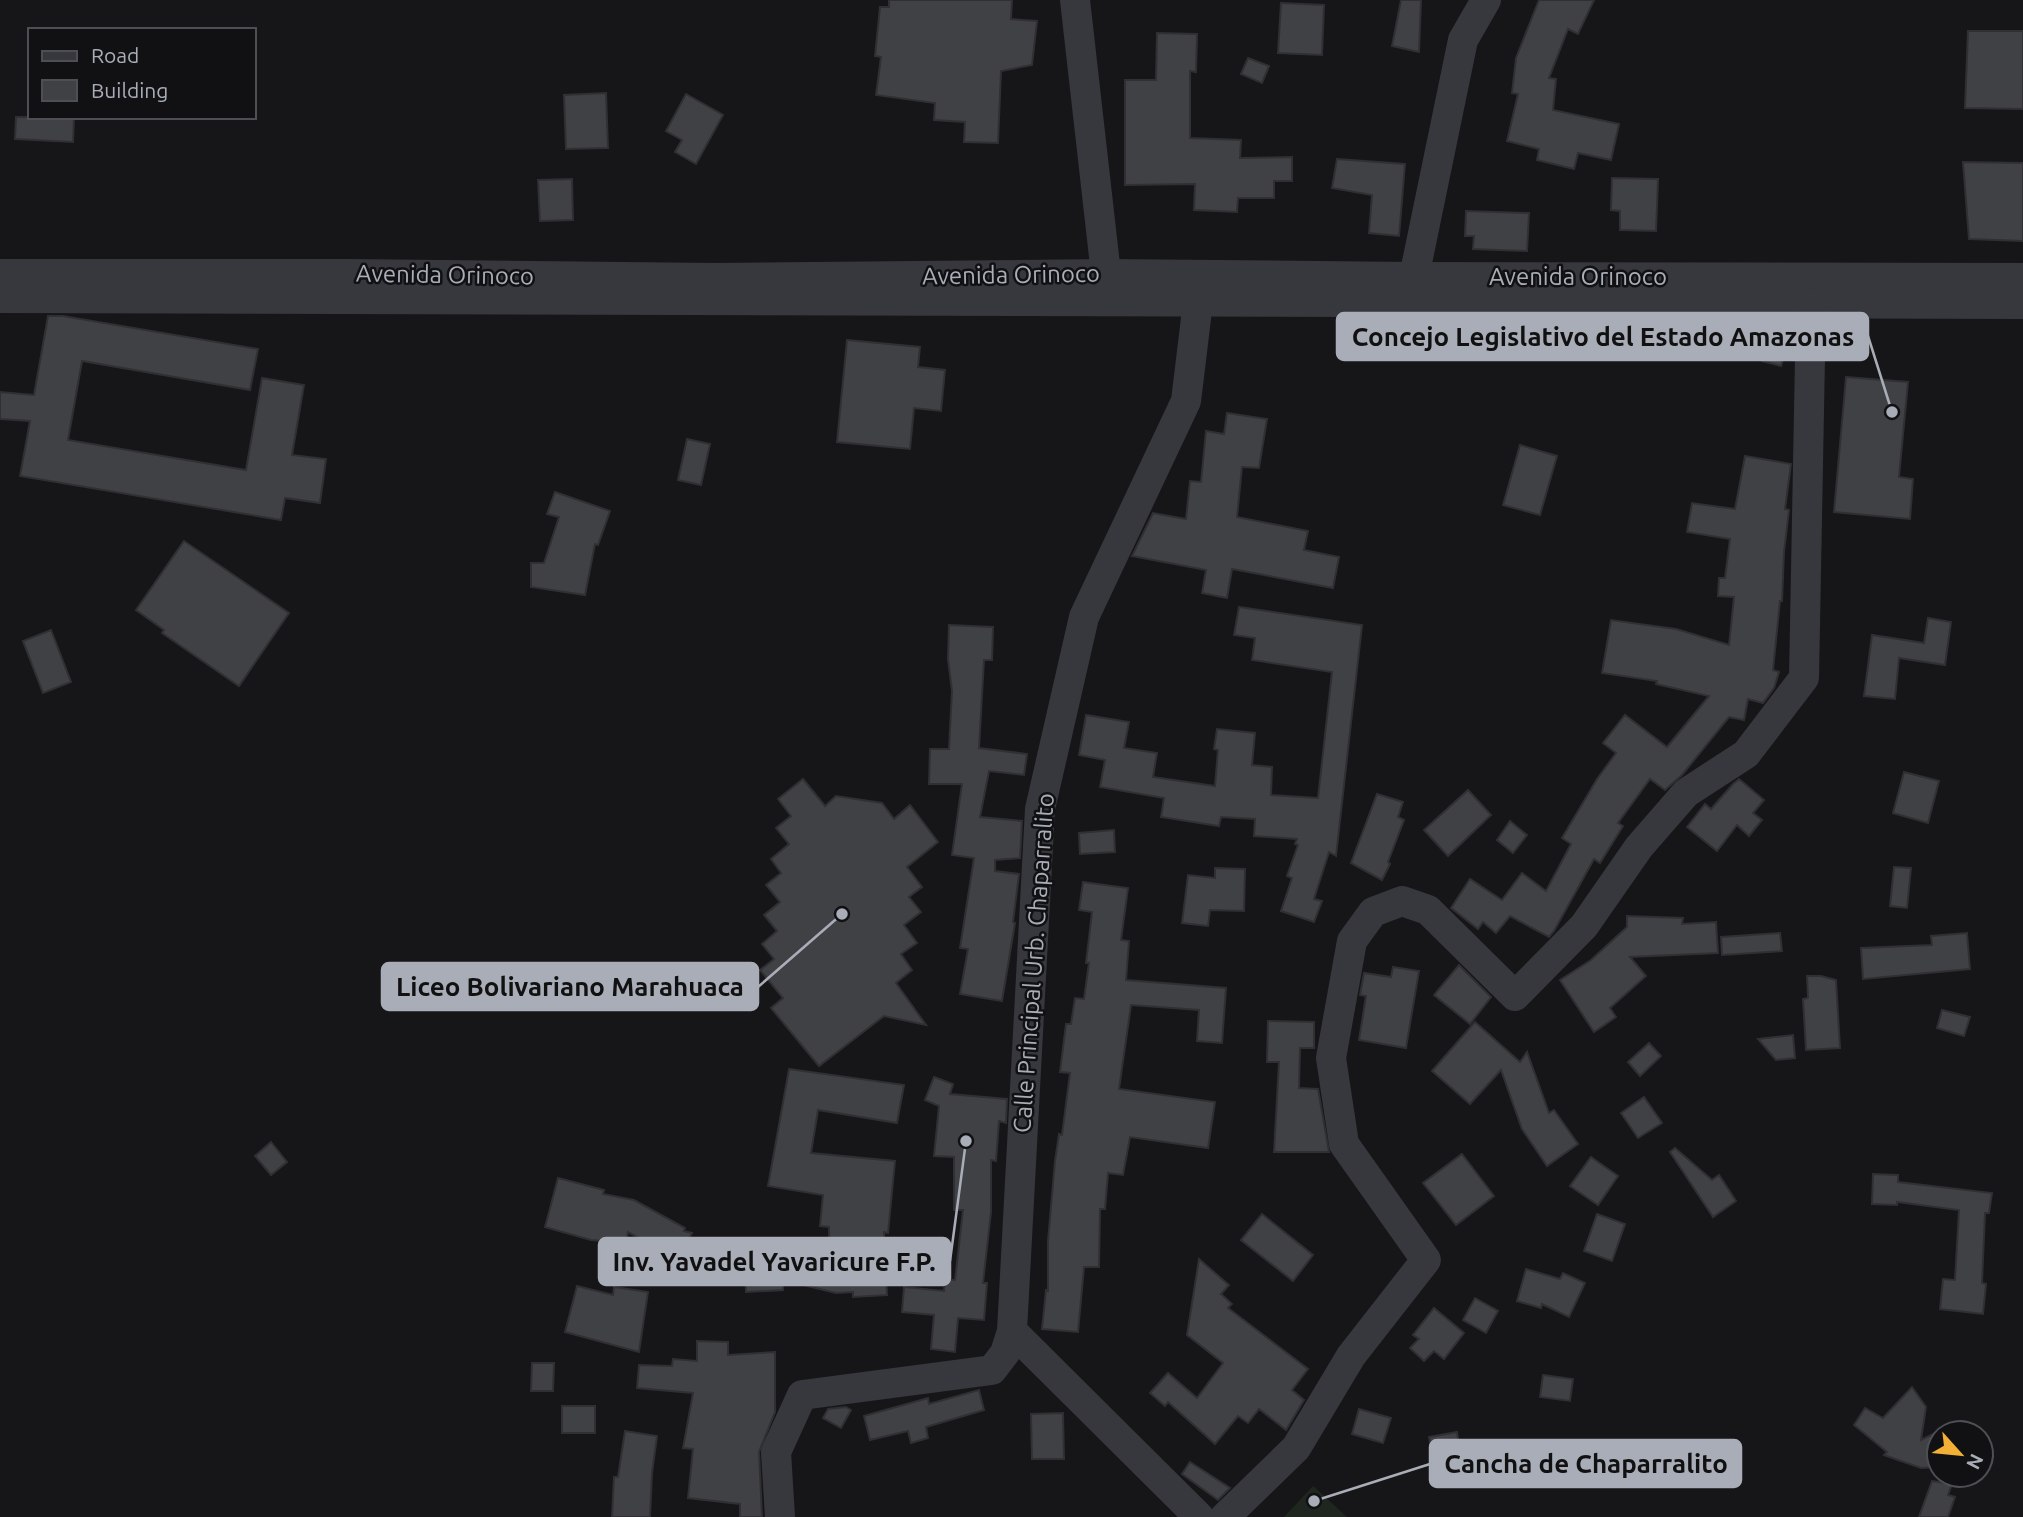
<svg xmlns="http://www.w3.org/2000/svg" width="2023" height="1517" viewBox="0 0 2023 1517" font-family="Ubuntu,sans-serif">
  <rect width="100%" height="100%" fill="#161618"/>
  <!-- green -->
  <path fill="#1e261f" d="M1313,1486L1347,1517H1284Z"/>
  <!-- building -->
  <g fill="#404145" stroke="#303034" stroke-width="2">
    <path d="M889,0H1012L1011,19L1037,21L1032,65L1001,71L998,143L964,142L965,122L934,120L935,103L876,95L881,57L875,56L880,7H889Z"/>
    <path d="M1401,0H1421L1419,52L1392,46Z"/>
    <path d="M1539,0H1594L1578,34L1568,29L1549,78L1556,79L1553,110L1619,124L1611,160L1578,153L1574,169L1537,160L1539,149L1507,141L1518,94L1512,93L1516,58Z"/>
    <path d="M1281,3L1324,5L1322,55L1278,53Z"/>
    <path d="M1968,31H2023V109L1965,108Z"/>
    <path d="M1157,33L1197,34L1196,72L1190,71V138L1241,140L1240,158L1292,157V181H1274V198H1238L1237,212L1194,210L1195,184L1125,185V80H1156Z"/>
    <path d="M1248,58L1269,66L1262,83L1241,74Z"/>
    <path d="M606,93L608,148L566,149L564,95Z"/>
    <path d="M686,94L723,115L696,164L675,152L682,140L666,131Z"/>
    <path d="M16,117H74L73,142L15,139Z"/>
    <path d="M1337,159L1405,164L1399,236L1369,233L1372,195L1332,188Z"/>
    <path d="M1963,162L2023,163V241L1969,239Z"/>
    <path d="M1612,178L1658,179L1656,231L1620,230V211L1611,210Z"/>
    <path d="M572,179L573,220L540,221L538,180Z"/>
    <path d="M1466,211L1529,213L1527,251L1473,249L1474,236H1465Z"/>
    <path d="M48,316H63L258,349L250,390L82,361L68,440L246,470L262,378L304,385L292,455L326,459L320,503L285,498L281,520L20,476L30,421L0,419V392L34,395Z"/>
    <path d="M847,340L920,347L918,367L945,370L941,411L914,408L910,449L837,442Z"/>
    <path d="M1767,341L1787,346L1781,366L1762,361Z"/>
    <path d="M1846,377L1908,382L1899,477L1913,479L1910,519L1834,512Z"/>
    <path d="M1227,413L1267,419L1259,468L1242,467L1237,517L1308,531L1304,550L1339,557L1333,588L1232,569L1227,598L1202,593L1206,570L1132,556L1153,513L1186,519L1190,481L1201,482L1206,431L1224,434Z"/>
    <path d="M687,439L710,444L701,485L678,480Z"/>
    <path d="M1520,445L1557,456L1540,515L1503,505Z"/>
    <path d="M1745,456L1791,464L1785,509L1789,510L1784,552L1782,601H1780L1773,670L1779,672L1774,688L1763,703L1748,699L1744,720L1729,717L1682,775L1665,790L1650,779L1618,823L1623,826L1600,863L1594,859L1554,931L1549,937L1510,916L1496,933L1483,922L1478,929L1451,908L1470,879L1502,900L1522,873L1546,891L1571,844L1562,838L1597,779L1616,753L1603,743L1625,715L1667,747L1709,696L1656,684L1657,681L1602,673L1611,620L1676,629L1729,645L1734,597L1718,596L1719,578H1725L1730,539L1687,532L1692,503L1735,509Z"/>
    <path d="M555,492L610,511L598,545L595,544L585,595L531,587V563H544L559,517L547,514Z"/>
    <path d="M184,541L289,613L239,686L162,633L164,630L136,610Z"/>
    <path d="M1239,607L1362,625L1336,856L1329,852L1314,899L1322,901L1314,922L1281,911L1292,878L1287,876L1298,845L1295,844L1297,839L1254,836L1255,819L1221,817L1219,826L1161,817L1164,798L1100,787L1105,760L1079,755L1086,715L1129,722L1124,748L1157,753L1153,777L1215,786L1218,750L1214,749L1217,729L1255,733L1252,765L1272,767L1271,795L1318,798L1332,672L1252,660L1255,638L1234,635Z"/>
    <path d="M1928,618L1951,622L1945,665L1899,658L1895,699L1864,696L1872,635L1924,643Z"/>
    <path d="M949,625L993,627L992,660H984L979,748L1027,754L1024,775L989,771L980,817L1022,821L1020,858L995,860V871L1019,874L1013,922L1015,923L1002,1001L960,994L968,949L960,948L974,858L952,855L962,784H929L930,749H949L952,691L948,659Z"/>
    <path d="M51,630L71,682L43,693L23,641Z"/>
    <path d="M1904,772L1939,781L1928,823L1893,813Z"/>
    <path d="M803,779L825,806L836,796L882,803L894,819L910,805L938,842L907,867L922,887L909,897L921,912L904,925L917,943L901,954L912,970L896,983L926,1025L884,1016L819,1066L771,1008L783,998L760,970L774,959L762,944L777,931L764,915L780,902L766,885L781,873L771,859L789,844L776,828L791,816L778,799Z"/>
    <path d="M1739,779L1764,800L1753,813L1762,820L1749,836L1737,825L1717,851L1687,827L1705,804L1711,809L1733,784Z"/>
    <path d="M1468,790L1491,815L1448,856L1424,830Z"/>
    <path d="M1377,794L1403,802L1398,817L1404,820L1388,862L1390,864L1382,880L1351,863Z"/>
    <path d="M1510,821L1527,835L1513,853L1497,840Z"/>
    <path d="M1114,830L1115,852L1080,854L1079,833Z"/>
    <path d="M1894,867L1911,868L1907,908L1890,906Z"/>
    <path d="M1215,868L1245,869L1244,911L1210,910L1208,926L1182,923L1188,875L1215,878Z"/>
    <path d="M1083,882L1128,888L1121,940L1129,941L1126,980L1226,988L1222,1043L1197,1041L1199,1010L1131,1005L1119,1089L1215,1102L1208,1148L1130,1137L1123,1175L1108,1173L1105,1209H1100L1099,1267H1084L1078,1332L1042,1329L1046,1290L1048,1291V1241L1055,1161L1059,1134L1062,1135L1070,1073L1060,1072L1066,1024H1071L1075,998L1084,999L1089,963H1086L1092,912L1079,910Z"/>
    <path d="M1627,916L1683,918L1682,924L1716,922L1718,953L1630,957L1646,976L1610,1008L1616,1017L1594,1032L1560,980L1591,960L1627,927Z"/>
    <path d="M1780,933L1782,951L1722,955L1721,937Z"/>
    <path d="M1967,933L1970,969L1863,979L1861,948L1932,945L1931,936Z"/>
    <path d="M1459,965L1491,997L1470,1024L1434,995Z"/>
    <path d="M1393,967L1419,971L1406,1048L1359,1040L1366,996L1360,995L1364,973L1391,977Z"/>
    <path d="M1807,976H1821L1836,980L1840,1048L1806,1050L1803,999L1808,998Z"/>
    <path d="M1942,1010L1970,1017L1964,1036L1937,1028Z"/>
    <path d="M1268,1021L1314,1022V1048H1300L1299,1088L1318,1089L1329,1152H1274L1279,1062H1267Z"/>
    <path d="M1475,1022L1520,1062L1527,1052L1549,1113L1554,1110L1578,1144L1547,1166L1522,1129L1501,1070L1470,1104L1432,1071Z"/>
    <path d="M1793,1035L1795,1058L1776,1060L1758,1039Z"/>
    <path d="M1649,1043L1661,1056L1640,1076L1628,1062Z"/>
    <path d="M789,1069L904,1085L897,1123L818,1110L811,1153L895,1161L888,1233L884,1232L887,1295L853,1297V1292L836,1293L783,1280V1290L746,1292L745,1260L797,1258L830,1266L829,1227L820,1226L823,1195L768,1186Z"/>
    <path d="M934,1077L953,1084L950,1094L1007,1099L1006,1123L999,1121L996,1161L991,1160V1212L983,1283H987L984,1320L958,1318L955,1352L931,1349L934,1315L902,1312L904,1287L944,1291L945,1279L955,1280L963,1210H954V1157L934,1156L939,1106L925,1100Z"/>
    <path d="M1644,1097L1662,1123L1638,1138L1621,1113Z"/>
    <path d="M271,1142L287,1162L271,1175L255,1156Z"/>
    <path d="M1675,1148L1712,1180L1719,1175L1736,1201L1713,1217L1670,1152Z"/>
    <path d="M1462,1154L1494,1196L1456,1225L1423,1183Z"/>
    <path d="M1591,1157L1618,1176L1598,1205L1570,1186Z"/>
    <path d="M1873,1174L1898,1175V1182L1992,1193L1989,1213H1985L1982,1283L1986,1284L1983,1314L1940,1309L1943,1279L1955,1280L1959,1210L1897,1202V1205L1872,1204Z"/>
    <path d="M558,1178L604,1190L603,1194L634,1200L685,1228L684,1231L692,1233L678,1259L628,1232L626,1243L591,1240L545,1227Z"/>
    <path d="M1262,1214L1313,1255L1293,1281L1241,1240Z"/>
    <path d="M1597,1214L1625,1224L1612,1261L1584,1251Z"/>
    <path d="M1199,1259L1229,1285L1221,1294L1232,1304L1228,1308L1308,1369L1292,1390L1304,1400L1286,1430L1259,1409L1248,1423L1238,1416L1215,1444L1168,1402L1165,1406L1150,1393L1168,1373L1197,1398L1223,1363L1187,1335Z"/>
    <path d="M1526,1269L1560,1279L1563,1273L1585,1283L1569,1317L1542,1304L1541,1308L1517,1301Z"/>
    <path d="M577,1286L613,1295L614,1287L648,1292L639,1352L565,1332Z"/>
    <path d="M1475,1298L1498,1311L1486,1333L1463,1320Z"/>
    <path d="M1434,1308L1464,1333L1444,1359L1434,1351L1424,1361L1410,1348L1419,1339L1413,1335Z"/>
    <path d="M697,1341L728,1342V1355L775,1352V1412L759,1452L762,1517H740V1504L688,1498L693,1449L683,1448L693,1393L637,1388L639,1365L672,1366L673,1359L697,1361Z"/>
    <path d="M532,1363H554L553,1391H531Z"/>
    <path d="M1543,1375L1573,1379L1570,1401L1540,1397Z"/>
    <path d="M1912,1387L1926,1407L1921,1440L1939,1431V1467L1921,1468L1884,1455L1887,1452L1854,1425L1865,1408L1883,1418Z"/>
    <path d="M979,1390L984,1410L926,1427L928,1438L911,1443L908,1431L870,1440L864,1416L928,1398L929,1404Z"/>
    <rect x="562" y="1406" width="33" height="27"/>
    <path d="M846,1407L851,1410L841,1428L823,1418L828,1409Z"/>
    <path d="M1359,1409L1391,1418L1383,1443L1352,1434Z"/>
    <path d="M1063,1413L1064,1459H1032L1031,1414Z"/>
    <path d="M625,1431L657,1436L652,1473L650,1517H612L614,1477H618Z"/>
    <path d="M1457,1432L1460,1452L1433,1457L1429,1437Z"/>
    <path d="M1190,1462L1230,1488L1218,1500L1182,1474Z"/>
    <path d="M1932,1481L1952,1484L1948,1495L1955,1497L1948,1517H1919Z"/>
  </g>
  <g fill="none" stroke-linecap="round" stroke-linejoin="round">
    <!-- minor -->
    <g stroke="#37383d" stroke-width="30">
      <path d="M1075,0L1106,274"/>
      <path d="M0,274H350L715,278L1106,274L1414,277L2023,278"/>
      <path d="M1414,277L1463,40L1486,0"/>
      <path d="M1198,282V302L1186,401L1084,617L1040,809L1012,1331L1199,1517"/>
      <path d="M0,298L2023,304"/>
      <path d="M780,1517L776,1452L802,1395L992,1370L1005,1353L1012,1331"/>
      <path d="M1225,1517L1296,1448L1351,1356L1426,1260L1344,1144L1331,1058L1352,941L1373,912L1402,901L1428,910L1515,996L1584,926L1639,847L1686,793L1746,754L1804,678L1811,304"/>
    </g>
  </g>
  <g text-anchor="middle" stroke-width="5" stroke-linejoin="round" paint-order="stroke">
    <!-- street labels -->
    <g font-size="24" fill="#a8adb8" stroke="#111113">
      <text transform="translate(445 275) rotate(1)" y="8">Avenida Orinoco</text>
      <text transform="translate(1011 275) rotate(-1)" y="8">Avenida Orinoco</text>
      <text x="1578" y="285">Avenida Orinoco</text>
      <text transform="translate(1034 963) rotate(-86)" y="8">Calle Principal Urb. Chaparralito</text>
    </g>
  </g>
  <!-- callouts -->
  <path fill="none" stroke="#a8adb8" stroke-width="2.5" d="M1892 412L1868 336M842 914L758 987M966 1141L950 1261M1314 1501L1430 1464"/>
  <g fill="#a8adb8" stroke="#111113" stroke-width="2.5">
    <circle cx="1892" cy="412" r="7"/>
    <circle cx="842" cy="914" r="7"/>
    <circle cx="966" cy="1141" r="7"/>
    <circle cx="1314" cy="1501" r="7"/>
  </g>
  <g fill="#a8adb8" stroke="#a8adb8" stroke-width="2.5">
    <rect x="1337" y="313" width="531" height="47" rx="7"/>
    <rect x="382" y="963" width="376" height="47" rx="7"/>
    <rect x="599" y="1238" width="351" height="47" rx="7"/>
    <rect x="1430" y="1440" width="311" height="47" rx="7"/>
  </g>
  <g font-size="26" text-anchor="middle" font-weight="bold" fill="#111">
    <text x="1603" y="346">Concejo Legislativo del Estado Amazonas</text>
    <text x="570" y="996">Liceo Bolivariano Marahuaca</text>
    <text x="774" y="1271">Inv. Yavadel Yavaricure F.P.</text>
    <text x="1586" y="1473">Cancha de Chaparralito</text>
  </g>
  <!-- legend -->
  <rect x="28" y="28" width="228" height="91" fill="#111113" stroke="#4d4f55" stroke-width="2"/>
  <rect x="42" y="51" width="35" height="10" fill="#37383d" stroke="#4d4f55" stroke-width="2"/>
  <text x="91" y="63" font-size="21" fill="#a8adb8">Road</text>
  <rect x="42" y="80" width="35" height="21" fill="#404145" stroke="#4d4f55" stroke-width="2"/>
  <text x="91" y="98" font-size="21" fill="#a8adb8">Building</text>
  <!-- north arrow -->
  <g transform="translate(1960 1454) rotate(117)"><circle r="33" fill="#111113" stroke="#4d4f55" stroke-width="2"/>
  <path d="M0-5L12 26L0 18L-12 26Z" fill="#f2b134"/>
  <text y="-10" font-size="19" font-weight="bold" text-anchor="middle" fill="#a8adb8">N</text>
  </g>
</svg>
